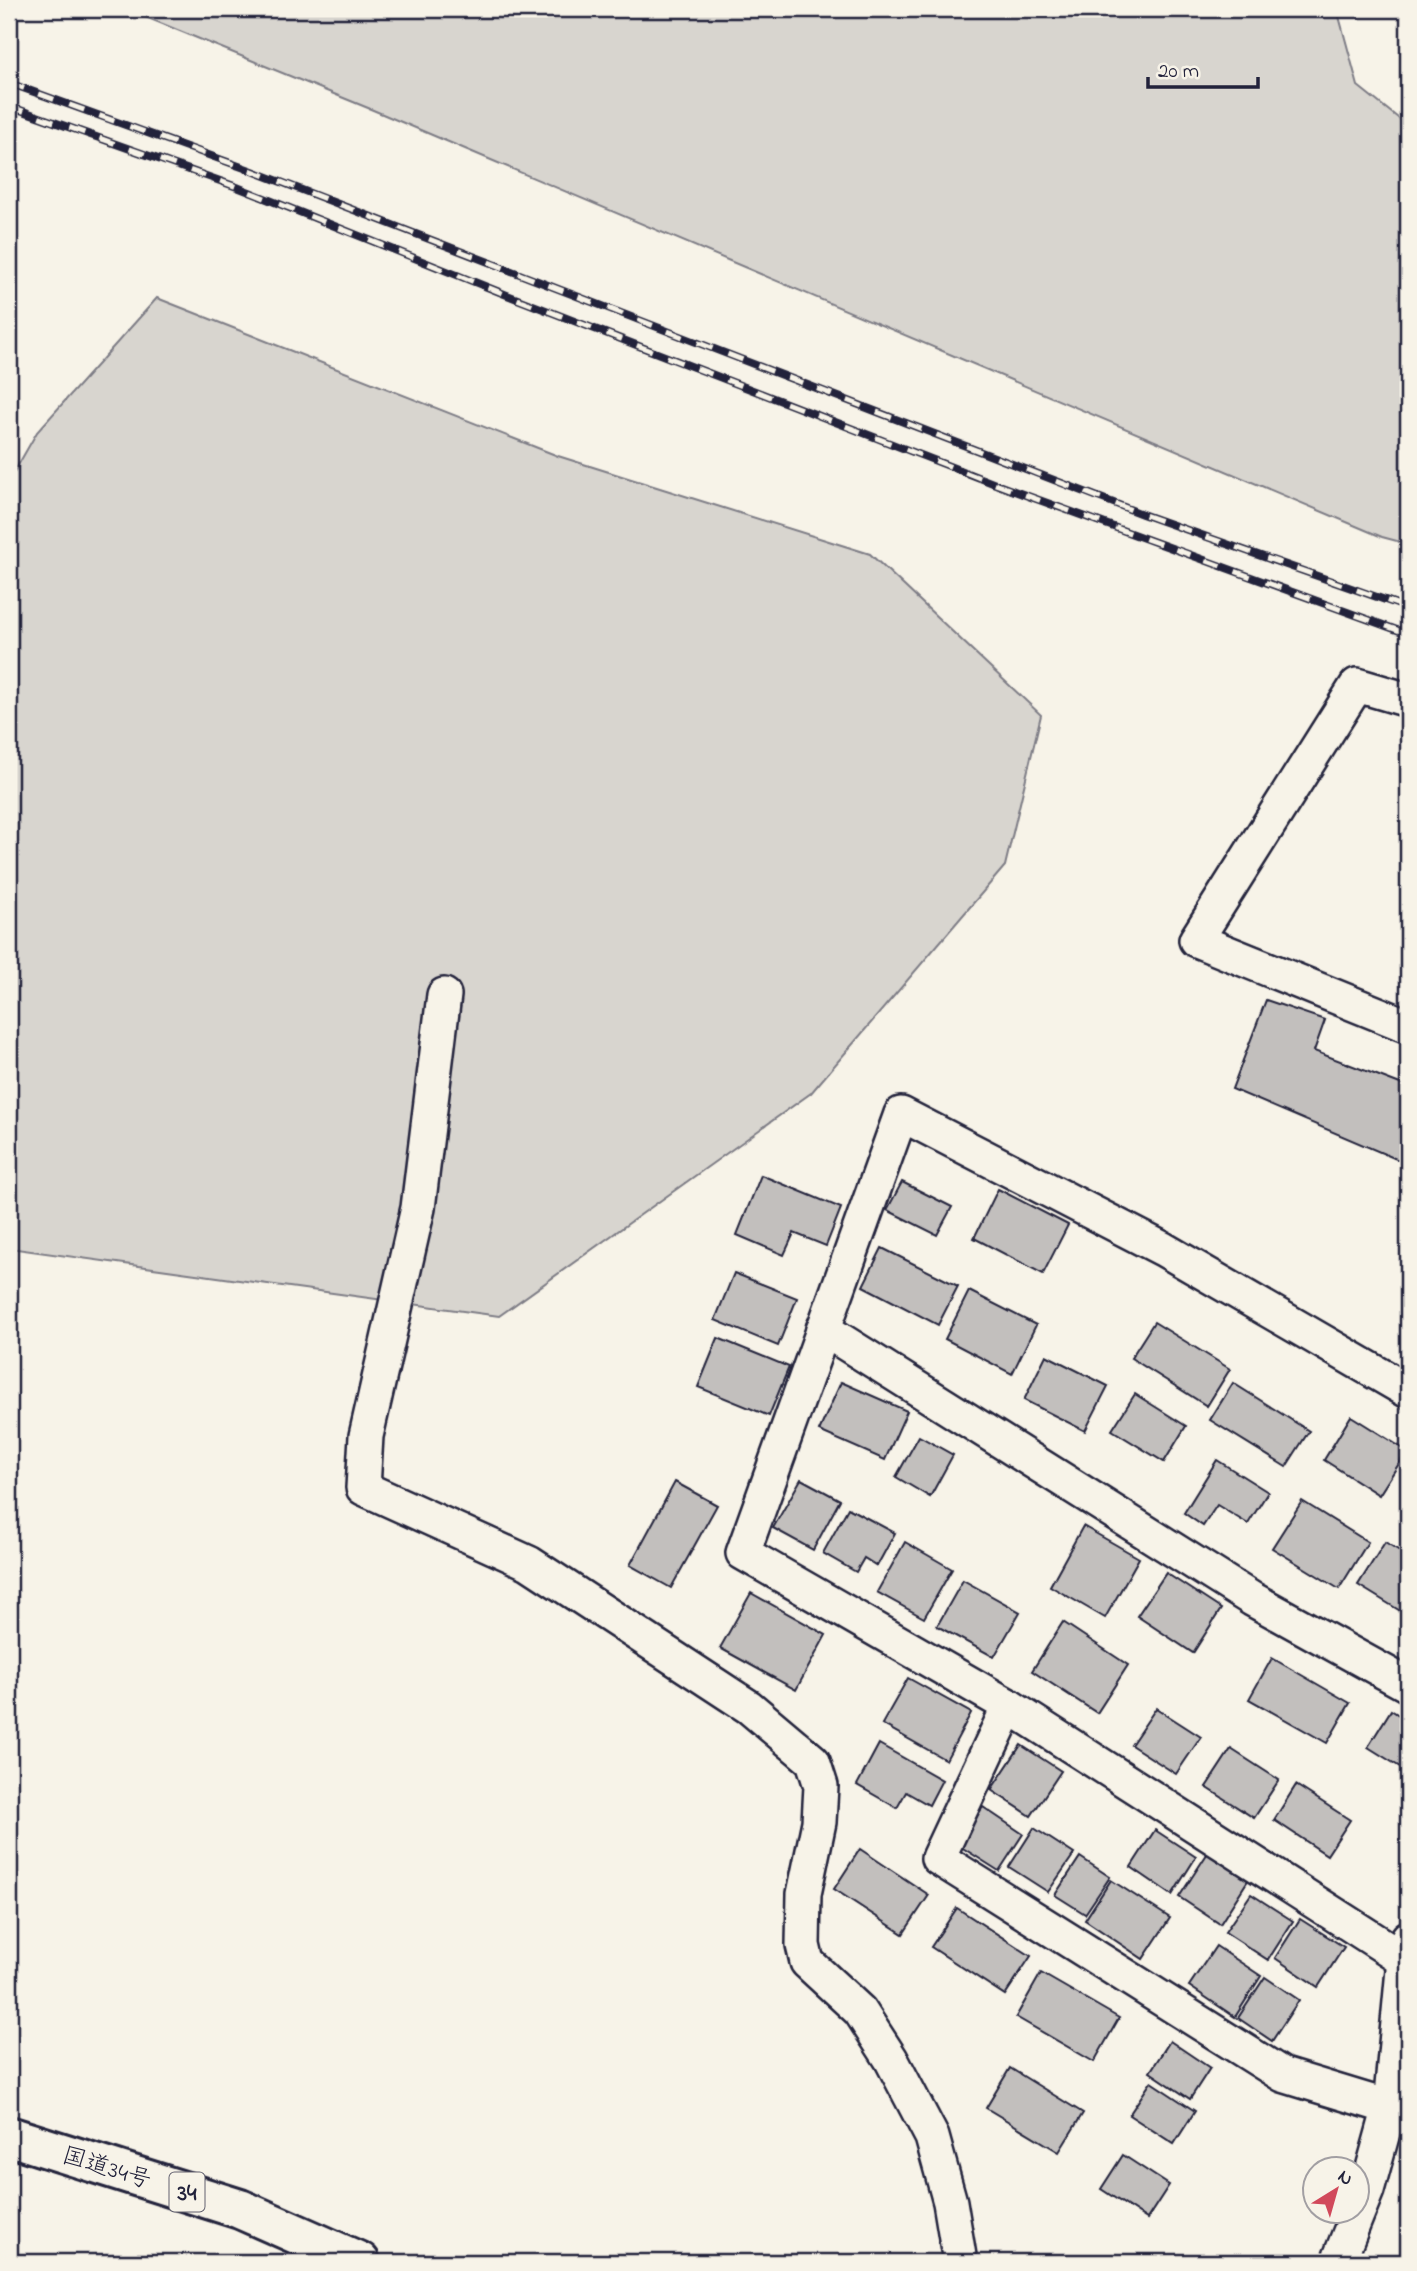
<svg xmlns="http://www.w3.org/2000/svg" width="1417" height="2271" viewBox="0 0 1417 2271" font-family="'Indie Flower','Klee One',sans-serif">
  <rect width="100%" height="100%" fill="#f7f3e8"/>
  <filter id="ink" filterUnits="userSpaceOnUse"><feTurbulence type="fractalNoise" baseFrequency=".0143" numOctaves="2"/><feDisplacementMap in="SourceGraphic" scale="14" xChannelSelector="R" yChannelSelector="G"/><feConvolveMatrix kernelMatrix="1 2 1 2 8 2 1 2 1" color-interpolation-filters="sRGB"/></filter>
  <g filter="url(#ink)">
    <!-- green -->
    <g fill="#d8d5cf" stroke="#7d7c85" stroke-width="2">
      <path d="M126,9H1337L1358,86L1408,126V544L1382,537L373,110Z"/>
      <path d="M157,298L558,456L870,554L1041,715L1005,866L811,1093L499,1316L9,1248V481L37,432Z"/>
    </g>
    <!-- building -->
    <g fill="#c2bfbd" stroke="#22223b" stroke-width="2">
      <path d="M1266,1000L1325,1020L1314,1051L1408,1087V1164L1232,1089Z"/>
      <path d="M761,1175L841,1208L826,1246L794,1233L784,1255L737,1235Z"/>
      <path d="M902,1182L952,1207L937,1235L887,1210Z"/>
      <path d="M998,1189L1068,1225L1043,1274L974,1238Z"/>
      <path d="M882,1248L958,1286L938,1325L863,1286Z"/>
      <path d="M734,1273L797,1298L778,1346L715,1320Z"/>
      <path d="M969,1291L1036,1325L1012,1374L945,1339Z"/>
      <path d="M1154,1322L1230,1369L1207,1406L1131,1358Z"/>
      <path d="M718,1338L789,1367L769,1416L698,1387Z"/>
      <path d="M1046,1355L1108,1386L1085,1431L1024,1400Z"/>
      <path d="M841,1382L907,1411L885,1460L819,1431Z"/>
      <path d="M1233,1383L1309,1431L1286,1467L1210,1420Z"/>
      <path d="M1135,1394L1186,1426L1164,1462L1112,1430Z"/>
      <path d="M1351,1416L1407,1451L1379,1495L1324,1460Z"/>
      <path d="M919,1436L953,1455L930,1497L896,1477Z"/>
      <path d="M1217,1460L1268,1492L1248,1524L1217,1505L1203,1526L1184,1513Z"/>
      <path d="M801,1479L840,1500L813,1550L773,1528Z"/>
      <path d="M675,1482L717,1505L671,1588L630,1565Z"/>
      <path d="M1302,1501L1368,1542L1339,1589L1272,1548Z"/>
      <path d="M848,1508L895,1533L877,1566L864,1558L856,1572L823,1553Z"/>
      <path d="M1083,1526L1139,1558L1105,1618L1050,1586Z"/>
      <path d="M905,1542L952,1569L924,1618L877,1592Z"/>
      <path d="M1385,1542L1408,1556V1603L1402,1612L1358,1585Z"/>
      <path d="M1166,1573L1221,1609L1193,1653L1137,1616Z"/>
      <path d="M963,1580L1020,1612L994,1657L937,1626Z"/>
      <path d="M751,1593L826,1635L796,1690L720,1648Z"/>
      <path d="M1063,1622L1128,1665L1097,1713L1032,1671Z"/>
      <path d="M1272,1658L1350,1703L1327,1743L1249,1699Z"/>
      <path d="M908,1678L971,1713L946,1760L882,1724Z"/>
      <path d="M1156,1708L1201,1737L1176,1774L1131,1745Z"/>
      <path d="M1391,1710L1408,1721V1772L1368,1747Z"/>
      <path d="M879,1744L942,1780L929,1805L906,1792L897,1808L857,1785Z"/>
      <path d="M1021,1745L1061,1771L1031,1816L991,1790Z"/>
      <path d="M1231,1749L1279,1780L1254,1818L1206,1787Z"/>
      <path d="M1296,1785L1350,1820L1327,1855L1274,1820Z"/>
      <path d="M983,1807L1023,1834L999,1871L958,1845Z"/>
      <path d="M1034,1828L1074,1854L1048,1892L1009,1867Z"/>
      <path d="M1155,1830L1196,1857L1172,1895L1131,1867Z"/>
      <path d="M860,1849L929,1895L903,1934L834,1889Z"/>
      <path d="M1209,1851L1250,1877L1220,1924L1179,1897Z"/>
      <path d="M1080,1857L1110,1877L1085,1914L1055,1895Z"/>
      <path d="M1111,1880L1170,1918L1143,1959L1085,1920Z"/>
      <path d="M1251,1894L1293,1921L1268,1960L1225,1932Z"/>
      <path d="M957,1908L1031,1956L1005,1995L931,1947Z"/>
      <path d="M1300,1919L1344,1947L1318,1987L1275,1958Z"/>
      <path d="M1216,1946L1261,1976L1235,2017L1189,1986Z"/>
      <path d="M1041,1973L1119,2018L1094,2062L1016,2017Z"/>
      <path d="M1265,1977L1299,2000L1272,2041L1238,2018Z"/>
      <path d="M1170,2041L1210,2068L1190,2099L1150,2072Z"/>
      <path d="M1010,2068L1083,2113L1059,2152L986,2108Z"/>
      <path d="M1151,2082L1195,2111L1174,2144L1129,2115Z"/>
      <path d="M1123,2155L1169,2185L1147,2219L1101,2189Z"/>
    </g>
    <g fill="none" stroke-linecap="round" stroke-linejoin="round">
      <!-- minor casing -->
      <g stroke="#22223b" stroke-width="38">
        <g id="minor">
          <path d="M1408,700L1357,685L1196,940L1408,1026"/>
          <path d="M444,995L418,1208L366,1436L363,1488L529,1563L749,1707L813,1761L821,1786L819,1822L804,1894L803,1945L807,1962L860,2011L891,2059L932,2137L950,2202L960,2262"/>
          <path d="M823,1329L1252,1599L1408,1685"/>
          <path d="M1009,1706L938,1858L1283,2075L1408,2113"/>
          <path d="M1404,1959L1009,1706L743,1553L901,1114L1163,1249L1408,1391"/>
          <path d="M1338,2262L1367,2190L1390,2107L1404,1959L1408,1938"/>
        </g>
      </g>
      <!-- trunk casing -->
      <g stroke="#22223b" stroke-width="44">
        <path id="trunk" d="M9,2136L240,2209L360,2262"/>
      </g>
      <!-- minor -->
      <use href="#minor" stroke="#f7f3e8" stroke-width="33"/>
      <!-- trunk -->
      <use href="#trunk" stroke="#f7f3e8" stroke-width="38"/>
      <!-- rail casing -->
      <g stroke="#22223b" stroke-width="8">
        <g id="rail">
          <path d="M9,83L250,170L1142,514L1408,608"/>
          <path d="M9,106L237,187L507,295L998,485L1408,634"/>
        </g>
      </g>
      <!-- rail -->
      <use href="#rail" stroke="#f7f3e8" stroke-width="5" stroke-dasharray="16" stroke-linecap="butt"/>
    </g>
  </g>
  <g text-anchor="middle" stroke-width="5" stroke-linejoin="round" paint-order="stroke">
    <!-- shield labels -->
    <rect fill="#f7f3e8" stroke="#62616f" stroke-width="2" x="169.5" y="2172.5" width="35" height="39" rx="5"/>
    <g font-size="23" font-weight="bold" fill="#22223b">
      <text x="187" y="2200">34</text>
    </g>
    <!-- street labels -->
    <g font-size="24" fill="#22223b" stroke="#f7f3e8">
      <text transform="translate(107 2167) rotate(17)" y="8">国道34号</text>
    </g>
  </g>
  <!-- margin -->
  <rect width="1417" height="2271" fill="none" stroke="#f7f3e8" stroke-width="35"/>
  <rect x="18" y="18" width="1382" height="2236" fill="none" stroke="#22223b" stroke-width="2.5" filter="url(#ink)"/>
  <!-- north arrow -->
  <g transform="translate(1336 2190) rotate(37)"><circle r="33" fill="#f7f3e8" stroke="#a29fa3" stroke-width="2"/>
  <path d="M0-5L12 26L0 18L-12 26Z" fill="#d1495b"/>
  <text y="-10" font-size="19" font-weight="bold" text-anchor="middle" fill="#22223b">N</text>
  </g>
  <!-- scale -->
  <path d="M1148 77v10h110v-10" fill="none" stroke="#22223b" stroke-width="3.5"/>
  <text x="1158" y="77" font-size="21" fill="#22223b" stroke="#f7f3e8" stroke-width="5" paint-order="stroke">20 m</text>
</svg>
